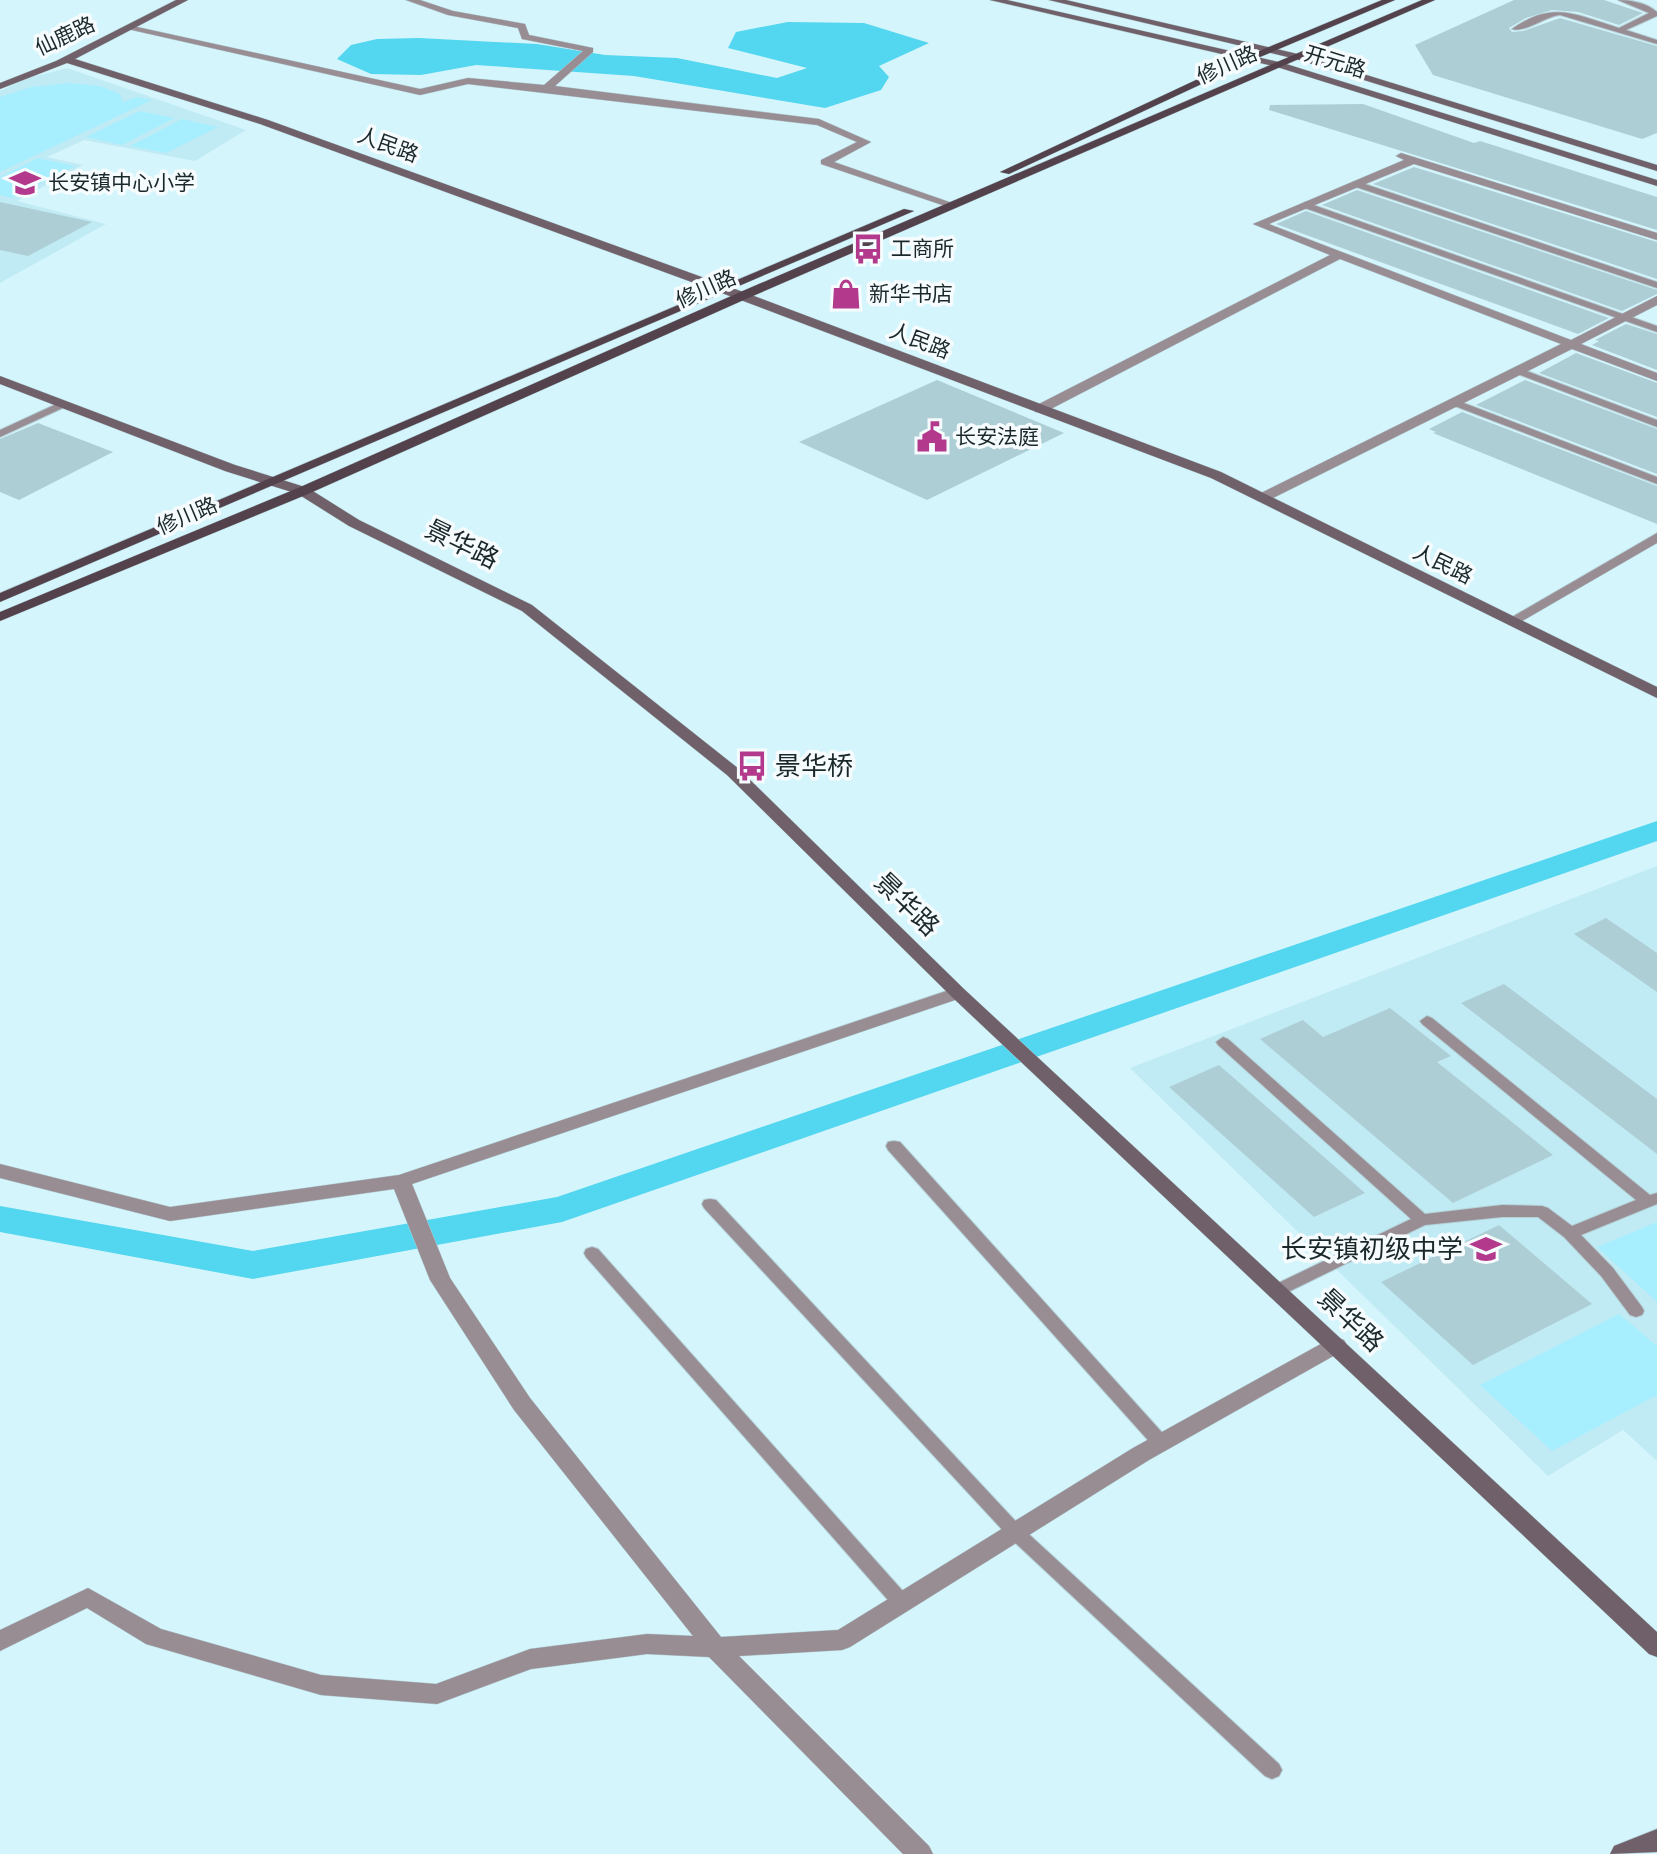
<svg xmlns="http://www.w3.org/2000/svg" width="1657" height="1854" viewBox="0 0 1657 1854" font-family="Commissioner,'Noto Sans SC',sans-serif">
  <rect width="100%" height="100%" fill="#d4f5fc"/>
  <!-- built -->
  <g fill="#c1ebf4">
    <path d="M67,68L246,130L195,161L84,140L47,157L83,165L17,201L106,224L0,283V91L25,79Z"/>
    <path d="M1657,866V1461L1623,1430L1548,1476L1130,1068Z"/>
  </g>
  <!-- green -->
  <g fill="#a7eefe">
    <path d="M69,83L100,86L120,94L123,102L137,97L152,100L0,172V97L31,87Z"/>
    <path d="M139,111L175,118L122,145L86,137Z"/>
    <path d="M182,119L218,127L166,153L130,146Z"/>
    <path d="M38,158L75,166L12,198L0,195V177Z"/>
    <path d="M1657,1222V1302L1597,1247Z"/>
    <path d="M1619,1314L1657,1346V1395L1552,1451L1480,1385Z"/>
  </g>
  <!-- water -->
  <path fill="#53d6ef" d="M788,22L864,23L929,43L879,66L889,77L881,90L825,108L634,76L476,65L421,75L371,74L337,59L351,45L377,39L419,38L537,44L605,55L677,58L777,78L807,68L728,48L736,32Z"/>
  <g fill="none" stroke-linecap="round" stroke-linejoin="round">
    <!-- canal -->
    <path fill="#53d6ef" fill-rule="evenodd" d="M1657,821V841L562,1222L253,1279L0,1232V1206L253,1251L557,1197Z"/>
  </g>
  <!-- building -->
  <g fill="#aeced6">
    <path d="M1514,0H1604L1643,13L1619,25L1578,12L1552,10L1526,18L1509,28L1512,32L1523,31L1560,18L1657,46V133L1642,139L1433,75L1415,45Z"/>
    <path d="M1363,104L1474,143L1480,141L1657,197V230L1269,110L1270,105Z"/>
    <path d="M1414,167L1657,242V279L1373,184Z"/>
    <path d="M1357,190L1657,290V294L1622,311L1322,205Z"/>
    <path d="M0,202L92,222L28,256L0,250Z"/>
    <path d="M1306,211L1609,318L1578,334L1276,224Z"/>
    <path d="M1626,324L1657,334V370L1592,345L1599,341L1595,340Z"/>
    <path d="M1576,353L1657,383V417L1539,373Z"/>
    <path d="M937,380L1064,433L927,500L799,442Z"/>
    <path d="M1525,380L1657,429V474L1476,405Z"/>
    <path d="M1462,412L1657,486V524L1433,433L1436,432L1429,429Z"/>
    <path d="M38,423L113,452L19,500L0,492V439Z"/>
    <path d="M1606,918L1657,953V992L1574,934Z"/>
    <path d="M1504,984L1657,1099V1154L1461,1003Z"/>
    <path d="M1390,1008L1451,1056L1437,1062L1553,1155L1453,1203L1260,1039L1303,1020L1323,1037Z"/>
    <path d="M1219,1065L1365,1193L1314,1217L1169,1087Z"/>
    <path d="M1499,1225L1592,1304L1473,1365L1381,1282Z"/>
  </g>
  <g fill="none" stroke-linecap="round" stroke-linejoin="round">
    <!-- lane casing -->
    <g stroke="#b3d0d6" stroke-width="2">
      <g id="lane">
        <path d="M1618,0C1631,0 1647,3 1657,12V16L1626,30L1657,40V44L1560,15C1544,17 1525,33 1512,29C1553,0 1576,15 1619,28L1649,13Z"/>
        <path d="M1353,182H1359L1657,282V288L1353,186Z"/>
        <path d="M1305,202L1657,326V332L1302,207L1301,205Z"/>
        <path d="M1519,368L1657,420V427L1515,373L1514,371Z"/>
        <path d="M1456,400L1657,477V484L1452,405L1451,403Z"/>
        <path d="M63,401L68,404L67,406L0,437V430Z"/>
        <path d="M1427,1016L1432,1018L1650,1195L1657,1193V1204L1581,1235L1613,1268L1642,1307L1644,1311L1642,1315L1636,1317L1630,1315L1601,1276L1564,1237L1538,1217H1502L1425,1225L1284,1294H1272L1270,1290L1272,1286L1411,1219L1218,1045L1216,1042L1223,1037L1228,1039L1425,1214L1502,1205L1542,1206L1548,1208L1572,1226L1636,1200L1422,1024L1420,1021Z"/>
        <path d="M894,1141L900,1142L1167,1438L1170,1443L1167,1448L1161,1450L1155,1448L888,1150L886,1146L888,1142Z"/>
        <path d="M710,1199L716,1200L1021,1527L1279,1764L1282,1770L1279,1776L1272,1779L1265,1776L1009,1537L704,1208L702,1204L704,1200Z"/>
        <path d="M592,1247L598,1249L909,1598L911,1603L909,1608L902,1611L895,1608L586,1257L584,1253L586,1249Z"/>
      </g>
    </g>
    <!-- street casing -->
    <g stroke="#b3d0d6" stroke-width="1">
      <g id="street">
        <path d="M406,0H420L453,11L525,24L529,35L593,48V52L555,86L819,119L871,142L834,162L958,205L948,207L821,164V160L857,142L817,125L468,84L420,95L123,28L128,25L420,89L468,78L544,85L583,51L522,39L518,28L448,15Z"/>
        <path d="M1401,153L1657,233V240L1414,164L1269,224L1571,340L1657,296V305L1581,344L1657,373V381L1572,349L1267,501H1257V495L1561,344L1340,259L1045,412H1035V406L1330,255L1253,224L1404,160L1396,156Z"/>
        <path d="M1657,533V543L1517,624L1512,625L1505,621Z"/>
        <path d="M958,987L967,993L964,997L412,1184L450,1278L530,1398L721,1637L838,1630L1133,1448L1328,1340L1336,1337L1344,1340L1347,1345L1344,1350L1149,1460L850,1647L842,1650L739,1656L929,1846L933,1854H903L709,1657L647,1654L531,1669L437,1704L321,1695L146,1644L87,1608L0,1651V1630L88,1588L161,1629L321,1675L436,1684L530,1649L647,1634L693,1636L514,1410L430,1280L394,1189L170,1221L0,1178V1164L170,1207L399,1175Z"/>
      </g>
    </g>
    <!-- secondary casing -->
    <g stroke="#b3d0d6" stroke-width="1">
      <g id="secondary">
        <path d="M176,0H188L75,59L268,120L746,293L1221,472L1657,687V698L1211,478L738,299L260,124L67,63L0,89V83L56,61Z"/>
        <path d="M990,0H1007L1283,63L1657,180V186L1277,67Z"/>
        <path d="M1049,0H1066L1302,55L1657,165V171L1296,59Z"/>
        <path d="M0,376L235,465L308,488L359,520L532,605L739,769L964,989L1657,1632V1657L1649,1654L952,997L727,775L522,611L349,526L298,494L225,471L0,384Z"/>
        <path d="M1657,1829V1852L1610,1854L1614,1846Z"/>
      </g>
    </g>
    <!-- primary casing -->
    <g stroke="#b3d0d6" stroke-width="1">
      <g id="primary">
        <path d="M1382,0H1395L1253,60L1009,174L1000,172L1247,56Z"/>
        <path d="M1422,0H1435L746,299L308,494L0,621V612L298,488L738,293Z"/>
        <path d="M904,209L914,211L0,602V593Z"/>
      </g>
    </g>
    <!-- lane -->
    <use href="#lane" fill="#998d94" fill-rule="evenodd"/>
    <!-- street -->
    <use href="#street" fill="#998d94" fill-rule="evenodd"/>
    <!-- secondary -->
    <use href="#secondary" fill="#706069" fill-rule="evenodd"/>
    <!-- primary -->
    <use href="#primary" fill="#53414c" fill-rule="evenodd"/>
  </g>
  <!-- icons -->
  <defs>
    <g id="school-bare" transform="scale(2.415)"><path d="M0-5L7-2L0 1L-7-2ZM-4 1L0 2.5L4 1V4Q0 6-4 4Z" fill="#b3398c" stroke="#f6fcfe" stroke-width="2.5" paint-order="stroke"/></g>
    <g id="bus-bare" transform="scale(2.415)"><path d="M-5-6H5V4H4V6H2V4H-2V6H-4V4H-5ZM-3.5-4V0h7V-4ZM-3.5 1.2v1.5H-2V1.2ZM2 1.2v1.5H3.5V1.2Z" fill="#b3398c" stroke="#f6fcfe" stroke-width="2.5" paint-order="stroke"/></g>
    <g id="shop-bare" transform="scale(2.415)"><path d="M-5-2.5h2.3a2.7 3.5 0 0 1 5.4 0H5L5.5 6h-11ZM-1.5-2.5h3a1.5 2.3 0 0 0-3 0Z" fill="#b3398c" stroke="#f6fcfe" stroke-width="2.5" paint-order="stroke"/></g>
    <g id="civic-bare" transform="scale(2.415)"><path d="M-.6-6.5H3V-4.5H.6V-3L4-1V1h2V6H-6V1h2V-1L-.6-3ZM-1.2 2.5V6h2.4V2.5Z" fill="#b3398c" stroke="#f6fcfe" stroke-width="2.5" paint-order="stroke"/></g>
  </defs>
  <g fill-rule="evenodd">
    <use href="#school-bare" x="25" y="183"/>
    <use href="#bus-bare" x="868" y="249"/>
    <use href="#shop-bare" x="846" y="294"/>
    <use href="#civic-bare" x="932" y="437"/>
    <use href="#bus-bare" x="752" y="766"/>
    <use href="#school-bare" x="1486" y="1249"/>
  </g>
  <g text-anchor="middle" stroke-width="7" stroke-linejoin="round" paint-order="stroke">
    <!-- far-street labels -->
    <g font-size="21" fill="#1b282b" stroke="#f6fcfe">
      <text transform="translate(65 36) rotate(-25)" y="7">仙鹿路</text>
      <text transform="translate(1335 62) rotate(17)" y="7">开元路</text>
      <text transform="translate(1227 65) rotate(-24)" y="7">修川路</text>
      <text transform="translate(388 145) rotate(20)" y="7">人民路</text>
      <text transform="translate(706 289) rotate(-24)" y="7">修川路</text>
      <text transform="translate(920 341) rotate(21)" y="7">人民路</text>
      <text transform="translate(187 516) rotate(-23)" y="7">修川路</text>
      <text transform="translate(1443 564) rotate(26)" y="7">人民路</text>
    </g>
    <!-- far-poi labels -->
    <g font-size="21" fill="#1b282b" stroke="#f6fcfe" text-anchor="start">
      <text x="48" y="190">长安镇中心小学</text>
      <text x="891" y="256">工商所</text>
      <text x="869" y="301">新华书店</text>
      <text x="955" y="444">长安法庭</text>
    </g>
    <!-- street labels -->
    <g font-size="26" fill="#1b282b" stroke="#f6fcfe">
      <text transform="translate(462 544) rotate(26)" y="9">景华路</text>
      <text transform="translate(907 904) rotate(44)" y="9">景华路</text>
      <text transform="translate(1351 1320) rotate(43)" y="9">景华路</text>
    </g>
    <!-- poi labels -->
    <g font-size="26" fill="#1b282b" stroke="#f6fcfe" text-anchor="start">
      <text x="775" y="775">景华桥</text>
      <text x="1463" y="1258" text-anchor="end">长安镇初级中学</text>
    </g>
  </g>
</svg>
